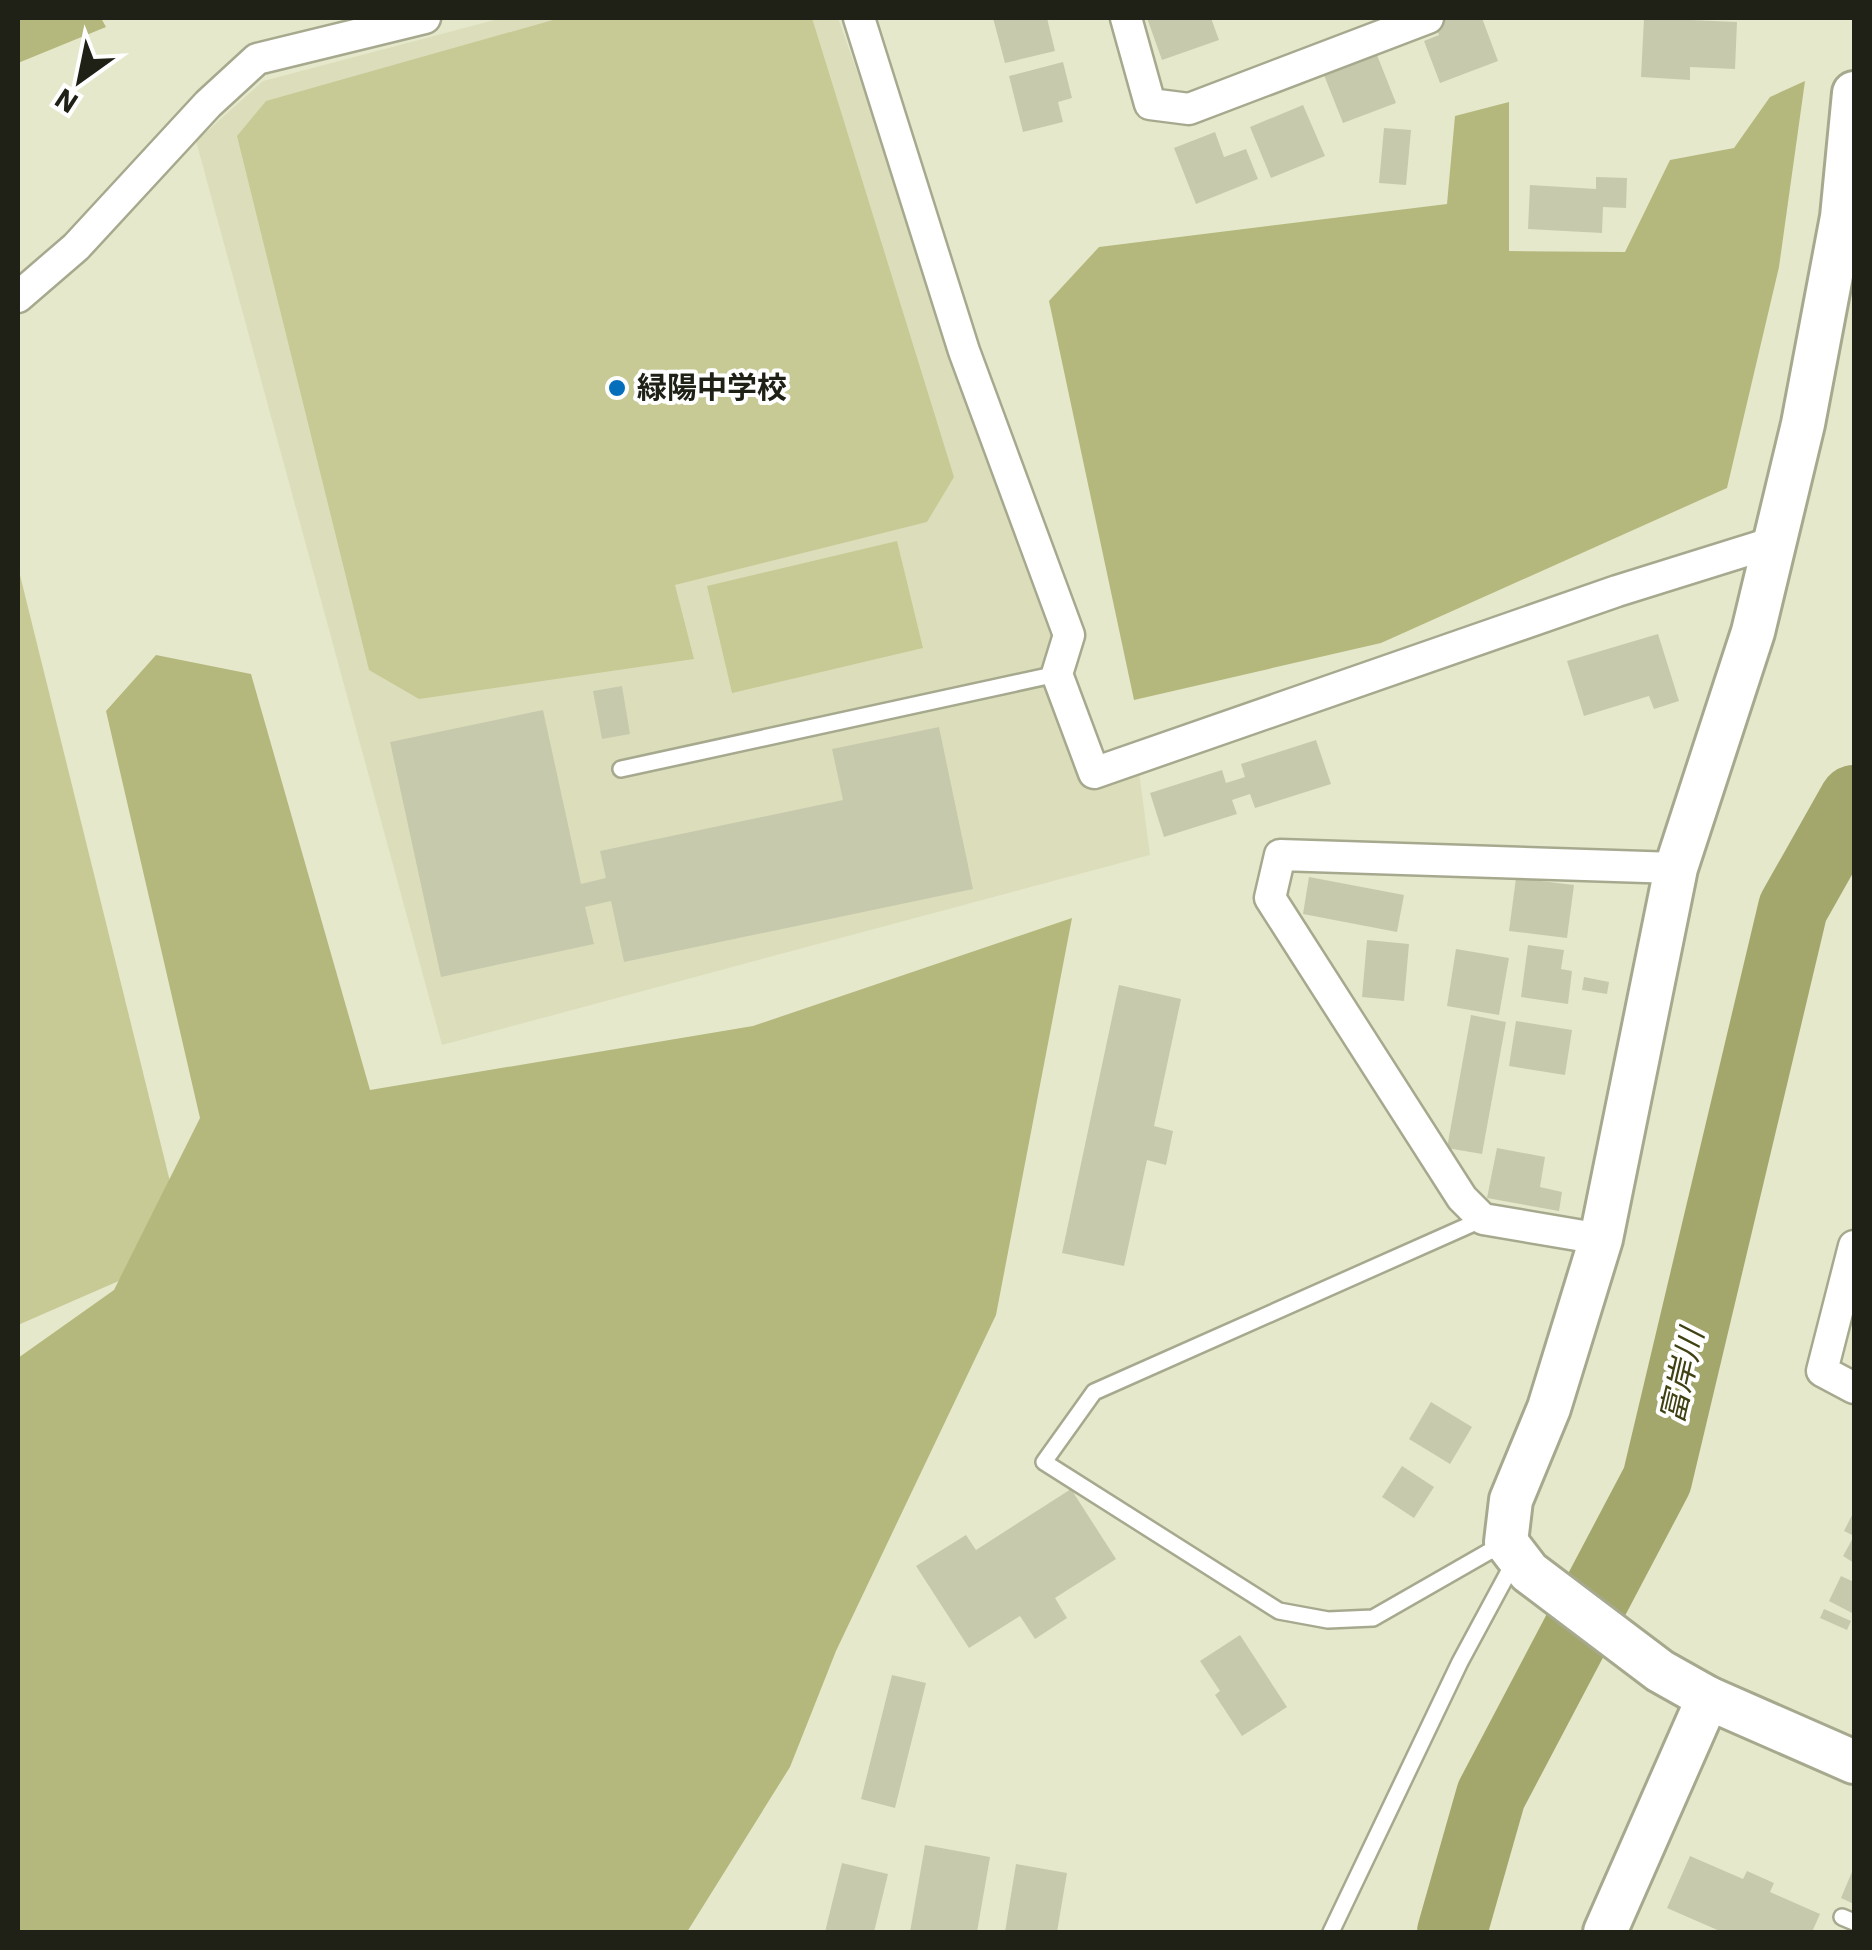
<svg xmlns="http://www.w3.org/2000/svg" width="1872" height="1950" viewBox="0 0 1872 1950" font-family="'IBM Plex Sans','Noto Sans JP',sans-serif">
  <rect width="100%" height="100%" fill="#e6e8cc"/>
  <!-- built -->
  <path fill="#dcdebb" d="M502,18H838L1059,635L1051,704L1085,787L1139,771L1150,855L442,1045L196,141L263,81Z"/>
  <!-- green -->
  <g fill="#c7ca94">
    <path d="M560,18H812L954,477L927,522L675,585L694,659L419,699L369,670L237,136L266,101Z"/>
    <path d="M897,541L923,648L732,693L707,586Z"/>
    <path d="M18,567L181,1226L169,1259L18,1325Z"/>
  </g>
  <!-- forest -->
  <g fill="#b5b87c">
    <path d="M18,18H101L106,27L18,63Z"/>
    <path d="M1805,81L1779,267L1727,488L1381,643L1134,700L1049,301L1099,247L1447,204L1455,116L1509,102V251L1625,252L1670,160L1734,148L1770,97Z"/>
    <path d="M156,655L251,674L370,1090L753,1026L1072,918L996,1315L836,1651L790,1767L687,1932H18V1358L114,1290L200,1118L106,711Z"/>
  </g>
  <g fill="none" stroke-linecap="round" stroke-linejoin="round">
    <!-- river -->
    <path stroke="#a4a76c" stroke-width="70" d="M1452,1932L1491,1795L1657,1480L1793,908L1854,800"/>
  </g>
  <!-- building -->
  <g fill="#c7c9ad">
    <path d="M993,18H1047L1055,51L1005,63Z"/>
    <path d="M1147,18H1211L1219,40L1162,60Z"/>
    <path d="M1444,18H1482L1498,61L1440,83L1424,41L1439,35L1434,21Z"/>
    <path d="M1644,18L1737,22L1735,69L1690,67V80L1641,77Z"/>
    <path d="M1377,55L1396,103L1343,123L1324,75Z"/>
    <path d="M1063,62L1072,98L1058,102L1063,122L1023,132L1009,76Z"/>
    <path d="M1303,105L1325,156L1271,178L1250,127Z"/>
    <path d="M1384,128L1411,130L1406,185L1379,183Z"/>
    <path d="M1215,132L1224,157L1246,149L1258,179L1196,204L1174,148Z"/>
    <path d="M1596,177L1627,178L1626,208L1603,207L1602,233L1528,229L1530,185L1596,189Z"/>
    <path d="M1658,634L1679,701L1654,709L1649,696L1584,716L1567,661Z"/>
    <path d="M622,686L630,734L602,739L593,691Z"/>
    <path d="M543,710L581,884L606,878L600,851L843,800L832,749L939,727L973,889L624,962L611,901L585,907L594,944L441,977L390,742Z"/>
    <path d="M1316,740L1331,784L1255,808L1250,794L1232,800L1237,814L1164,837L1150,793L1222,770L1226,783L1245,777L1241,764Z"/>
    <path d="M1309,877L1404,895L1397,932L1303,914Z"/>
    <path d="M1516,878L1574,885L1567,938L1509,931Z"/>
    <path d="M1367,940L1409,944L1404,1001L1362,997Z"/>
    <path d="M1528,945L1564,950L1561,969L1572,971L1568,1004L1521,997Z"/>
    <path d="M1456,949L1509,958L1499,1015L1447,1006Z"/>
    <path d="M1584,977L1609,982L1607,994L1582,990Z"/>
    <path d="M1119,985L1181,999L1154,1126L1173,1131L1166,1165L1147,1160L1124,1266L1062,1253Z"/>
    <path d="M1471,1015L1506,1022L1482,1154L1447,1148Z"/>
    <path d="M1516,1021L1572,1030L1565,1075L1509,1066Z"/>
    <path d="M1497,1148L1545,1157L1540,1187L1562,1192L1559,1211L1487,1198Z"/>
    <path d="M1431,1402L1472,1427L1450,1464L1409,1439Z"/>
    <path d="M1402,1466L1434,1487L1414,1518L1382,1497Z"/>
    <path d="M1071,1489L1116,1559L1055,1598L1067,1618L1035,1639L1020,1616L969,1648L916,1566L966,1535L976,1550Z"/>
    <path d="M1854,1511V1563L1843,1556L1854,1536L1844,1531Z"/>
    <path d="M1841,1576L1854,1582V1614L1829,1601Z"/>
    <path d="M1824,1609L1851,1621L1847,1630L1820,1618Z"/>
    <path d="M1240,1635L1287,1707L1242,1736L1215,1695L1220,1691L1200,1661Z"/>
    <path d="M892,1675L926,1683L895,1808L861,1799Z"/>
    <path d="M925,1845L990,1857L977,1932H910Z"/>
    <path d="M1690,1856L1743,1879L1747,1871L1774,1883L1770,1892L1820,1914L1812,1932H1722L1667,1908Z"/>
    <path d="M842,1863L888,1874L874,1932H825Z"/>
    <path d="M1016,1864L1067,1873L1057,1932H1005Z"/>
    <path d="M1854,1867V1904L1841,1898Z"/>
  </g>
  <g fill="none" stroke-linecap="round" stroke-linejoin="round">
    <!-- lane casing -->
    <g stroke="#a7a98e" stroke-width="20">
      <g id="lane">
        <path d="M621,769L1057,674"/>
        <path d="M1483,1219L1094,1392L1044,1462L1279,1611L1328,1620L1373,1618L1504,1543"/>
        <path d="M1842,1917L1854,1922"/>
        <path d="M1331,1932L1460,1662L1515,1560"/>
      </g>
    </g>
    <!-- street casing -->
    <g stroke="#a7a98e" stroke-width="35">
      <g id="street">
        <path d="M859,18L964,351L1069,635L1057,674L1094,773L1617,591L1774,542"/>
        <path d="M1126,18L1150,104L1189,109L1428,18"/>
        <path d="M18,297L76,247L208,104L257,59L425,18"/>
        <path d="M1601,1239L1483,1219L1462,1198L1270,898L1280,855L1676,868"/>
        <path d="M1854,1246L1822,1371L1854,1388"/>
      </g>
    </g>
    <!-- secondary casing -->
    <g stroke="#a7a98e" stroke-width="48">
      <g id="secondary">
        <path d="M1854,93L1842,217L1803,424L1753,632L1676,868L1601,1239L1549,1408L1511,1500L1506,1542L1529,1572L1660,1671L1708,1698L1854,1762"/>
        <path d="M1605,1932L1708,1698"/>
      </g>
    </g>
    <!-- lane -->
    <use href="#lane" stroke="#fff" stroke-width="15"/>
    <!-- street -->
    <use href="#street" stroke="#fff" stroke-width="30"/>
    <!-- secondary -->
    <use href="#secondary" stroke="#fff" stroke-width="42"/>
  </g>
  <!-- markers -->
  <circle fill="#056fbb" stroke="#fff" stroke-width="4" cx="617" cy="388" r="10"/>
  <g text-anchor="middle" stroke-width="8" stroke-linejoin="round" paint-order="stroke">
    <!-- poi labels -->
    <g font-size="30" font-weight="bold" fill="#202116" stroke="#fff" text-anchor="start">
      <text x="637" y="398">緑陽中学校</text>
    </g>
    <!-- water labels -->
    <g font-size="32" font-style="italic" fill="#404113" stroke="#fff">
      <text transform="translate(1682 1376) rotate(-77)" y="11">富岸川</text>
    </g>
  </g>
  <!-- border -->
  <rect width="1872" height="1950" fill="none" stroke="#202116" stroke-width="40"/>
  <!-- north arrow -->
  <g transform="translate(80 80) rotate(213)" stroke="#ffffff" stroke-width="8" paint-order="stroke">
  <path d="M0-8L18 38L0 25L-18 38Z" fill="#202116"/>
  <text y="-15" font-size="28" font-weight="bold" text-anchor="middle" fill="#202116">N</text>
  </g>
</svg>
